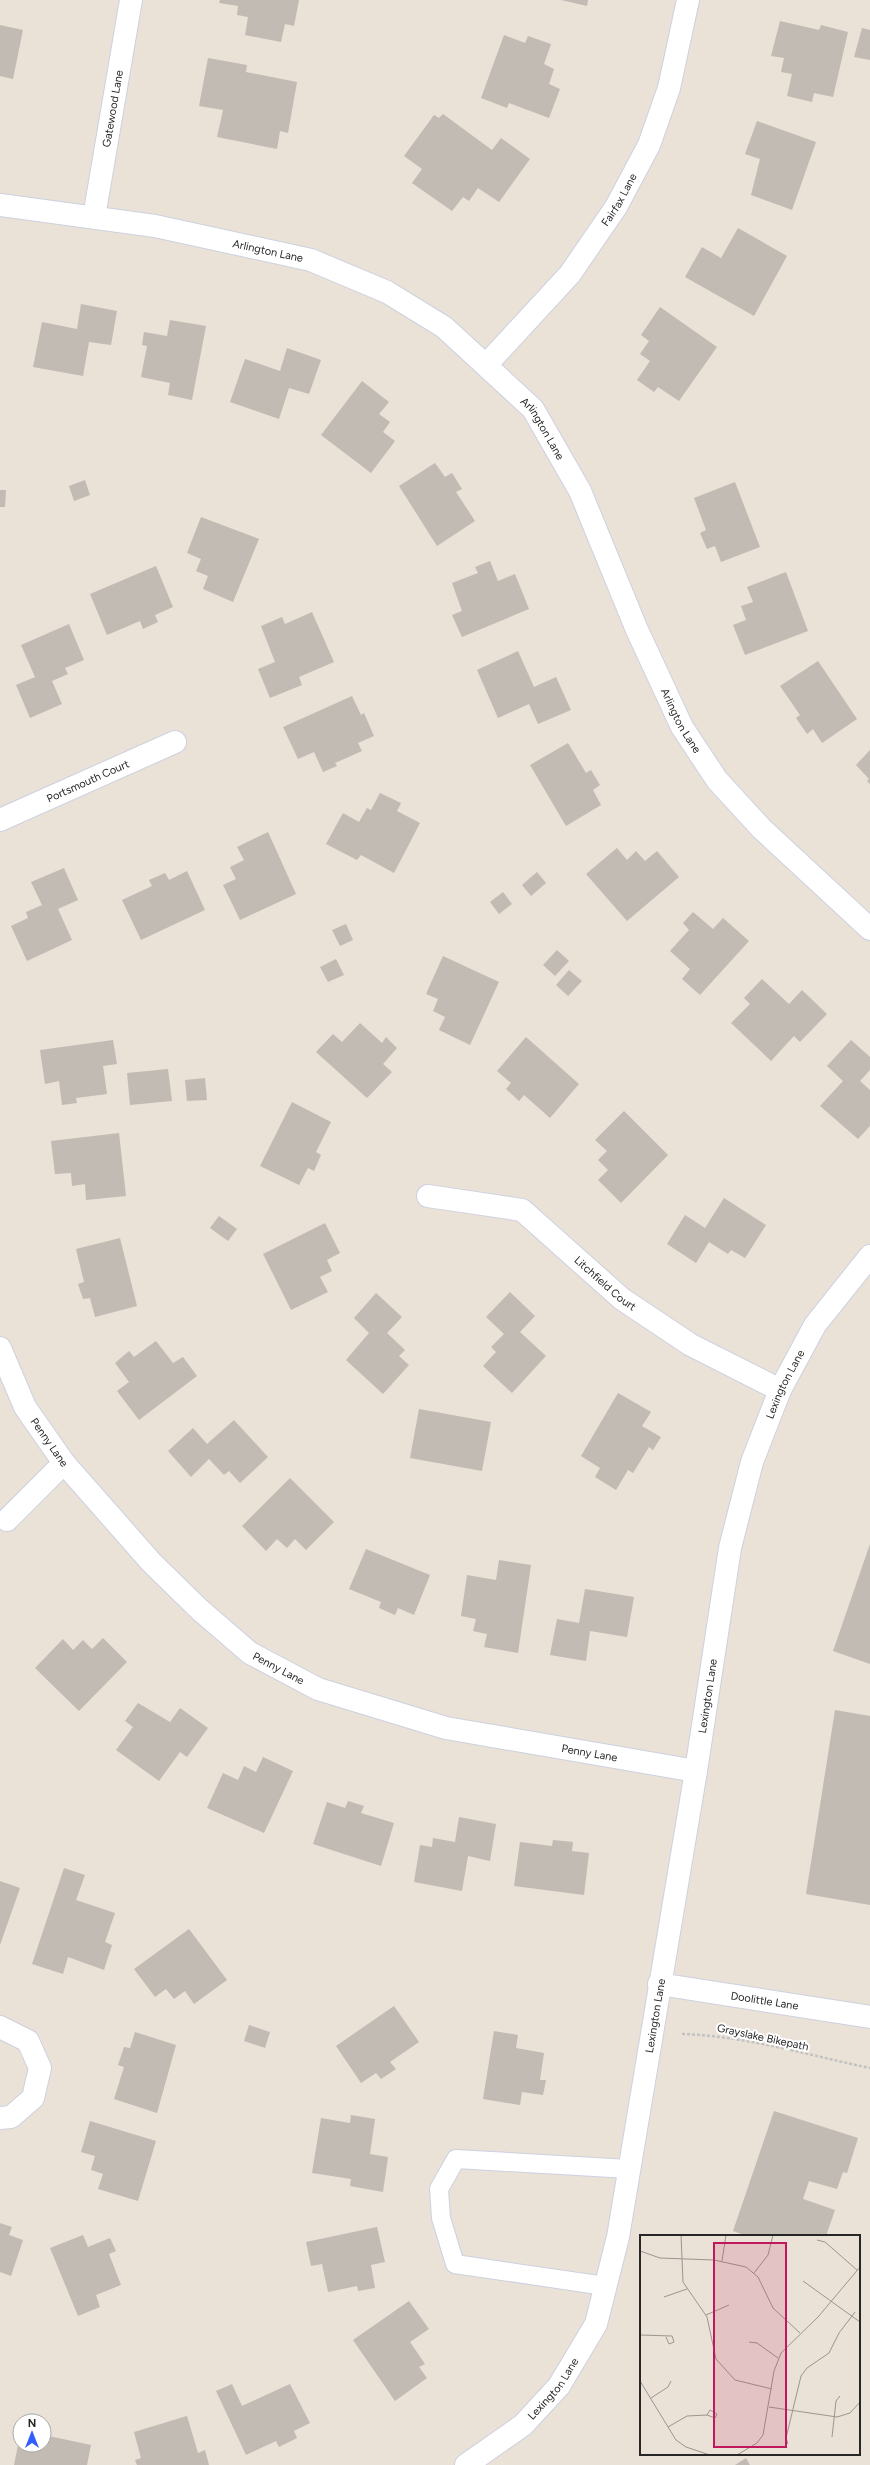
<svg xmlns="http://www.w3.org/2000/svg" width="870" height="2465" viewBox="0 0 870 2465" font-family="Figtree,sans-serif">
  <rect width="100%" height="100%" fill="#eae1d7"/>
  <!-- building -->
  <g fill="#c1bbb4">
    <path d="M220,0H299L294,26L285,24L281,42L245,35L248,17L237,15L238,6L219,3Z"/>
    <path d="M561,0H588L587,6Z"/>
    <path d="M780,21L819,30L821,25L848,32L833,97L814,93L812,102L787,96L792,74L781,72L784,58L771,56Z"/>
    <path d="M0,25L23,30L13,79L0,76Z"/>
    <path d="M862,28L870,30V60L854,57Z"/>
    <path d="M504,35L525,43L528,36L551,44L544,64L554,69L549,84L560,89L549,118L509,103L507,108L481,98Z"/>
    <path d="M208,58L247,65L246,72L297,82L288,133L280,131L277,149L217,137L223,110L199,106Z"/>
    <path d="M443,114L492,150L501,138L530,159L499,202L478,188L469,201L463,197L452,211L412,183L422,169L404,156L434,115L439,118Z"/>
    <path d="M757,121L816,142L792,210L751,195L760,159L745,154Z"/>
    <path d="M738,228L787,256L754,316L685,277L702,247L721,258Z"/>
    <path d="M81,304L117,311L111,345L89,342L83,376L33,367L42,322L77,329Z"/>
    <path d="M660,307L717,347L679,401L658,387L654,392L637,380L650,361L640,354L649,341L641,335Z"/>
    <path d="M170,320L206,326L192,400L168,395L170,383L141,377L147,346L142,345L144,332L167,336Z"/>
    <path d="M287,348L321,360L309,394L289,388L279,419L230,402L245,359L280,371Z"/>
    <path d="M362,381L389,402L379,414L390,422L383,432L395,441L371,473L321,435Z"/>
    <path d="M435,463L445,477L452,473L462,489L456,492L475,521L437,546L399,486Z"/>
    <path d="M85,480L90,495L74,501L69,486Z"/>
    <path d="M735,482L760,547L721,562L715,546L707,549L700,533L706,530L694,498Z"/>
    <path d="M0,490H6L5,507H0Z"/>
    <path d="M201,517L259,539L233,602L203,589L208,576L196,571L201,559L187,553Z"/>
    <path d="M490,561L498,581L515,574L529,609L462,637L452,615L462,611L452,583L478,573L475,567Z"/>
    <path d="M156,566L173,607L155,615L158,622L143,629L140,621L107,635L90,594Z"/>
    <path d="M786,572L808,631L745,655L733,625L746,620L741,606L753,602L747,587Z"/>
    <path d="M312,612L334,662L299,677L302,685L270,698L258,669L275,662L261,626L282,617L285,624Z"/>
    <path d="M69,624L84,660L65,668L68,674L52,681L62,704L30,718L16,685L35,677L21,645Z"/>
    <path d="M518,651L534,687L556,677L571,710L538,724L529,704L498,718L477,670Z"/>
    <path d="M818,661L857,719L822,743L813,729L807,734L796,718L800,715L780,686Z"/>
    <path d="M352,696L361,715L364,713L374,736L358,743L362,751L335,763L337,766L323,772L314,752L298,759L283,727Z"/>
    <path d="M568,743L586,773L591,770L600,785L593,790L601,805L566,826L530,765Z"/>
    <path d="M870,750V784L867,781L869,779L856,765Z"/>
    <path d="M380,793L401,803L397,811L420,823L394,873L361,855L357,860L326,844L343,813L359,822L367,808L371,810Z"/>
    <path d="M268,832L296,894L240,920L223,885L236,879L230,867L244,860L237,847Z"/>
    <path d="M617,848L627,860L636,851L645,861L657,851L679,877L627,921L586,874Z"/>
    <path d="M64,868L78,900L58,909L72,940L27,961L11,926L28,918L26,912L42,905L31,882Z"/>
    <path d="M187,871L205,910L141,940L122,900L152,886L149,880L165,873L169,880Z"/>
    <path d="M537,872L546,883L531,896L522,885Z"/>
    <path d="M503,892L512,904L499,914L490,902Z"/>
    <path d="M693,912L713,929L723,918L749,941L700,995L682,979L690,969L670,951L689,930L683,923Z"/>
    <path d="M346,924L353,940L340,946L332,930Z"/>
    <path d="M557,950L569,961L555,976L543,965Z"/>
    <path d="M443,956L499,982L470,1045L439,1030L445,1017L433,1011L438,999L426,994Z"/>
    <path d="M336,959L344,975L328,982L320,967Z"/>
    <path d="M569,970L582,981L568,996L556,985Z"/>
    <path d="M762,979L789,1004L802,990L827,1014L800,1042L794,1036L771,1061L731,1023L750,1004L744,998Z"/>
    <path d="M360,1023L382,1043L386,1037L397,1048L383,1064L392,1072L367,1098L316,1052L333,1034L342,1042Z"/>
    <path d="M526,1037L579,1084L550,1118L524,1095L519,1101L506,1089L511,1083L497,1071Z"/>
    <path d="M113,1040L117,1064L103,1066L107,1094L76,1098L77,1103L62,1105L59,1081L45,1084L40,1050Z"/>
    <path d="M851,1040L870,1057V1070L860,1081L870,1090V1126L858,1139L820,1106L843,1081L827,1066Z"/>
    <path d="M168,1069L172,1101L130,1105L127,1073Z"/>
    <path d="M205,1078L207,1100L187,1101L185,1080Z"/>
    <path d="M292,1102L331,1122L316,1152L321,1155L314,1171L308,1168L299,1185L260,1166Z"/>
    <path d="M624,1111L668,1155L621,1203L598,1180L608,1170L598,1160L607,1151L595,1140Z"/>
    <path d="M119,1133L126,1196L86,1200L85,1184L72,1186L71,1173L55,1174L51,1141Z"/>
    <path d="M724,1198L766,1225L745,1258L731,1250L728,1254L709,1242L696,1263L667,1244L685,1215L705,1228Z"/>
    <path d="M219,1216L237,1229L228,1241L210,1228Z"/>
    <path d="M325,1223L340,1253L327,1260L332,1271L320,1277L328,1292L291,1310L263,1254Z"/>
    <path d="M120,1238L137,1306L95,1317L90,1298L83,1299L78,1284L84,1282L76,1249Z"/>
    <path d="M510,1292L535,1316L520,1332L546,1356L512,1393L483,1366L496,1352L491,1347L504,1334L486,1317Z"/>
    <path d="M376,1293L402,1317L387,1333L405,1350L399,1356L409,1365L383,1394L346,1360L369,1333L354,1318Z"/>
    <path d="M156,1341L173,1363L183,1357L197,1376L139,1420L117,1391L129,1382L115,1363L129,1351L134,1357Z"/>
    <path d="M618,1393L651,1412L642,1426L661,1437L653,1450L649,1447L633,1473L628,1470L616,1490L595,1477L600,1468L581,1456Z"/>
    <path d="M419,1409L491,1422L482,1471L410,1458Z"/>
    <path d="M234,1420L268,1457L240,1483L229,1471L224,1475L209,1459L191,1477L168,1451L193,1428L207,1444Z"/>
    <path d="M290,1478L334,1522L306,1550L295,1539L287,1548L277,1539L266,1551L242,1526Z"/>
    <path d="M870,1544V1664L833,1651Z"/>
    <path d="M366,1549L430,1575L414,1615L398,1608L395,1615L379,1608L381,1602L349,1589Z"/>
    <path d="M499,1560L531,1565L518,1653L484,1647L487,1634L473,1631L476,1619L461,1616L467,1575L496,1580Z"/>
    <path d="M585,1589L634,1597L627,1637L590,1631L586,1661L550,1655L557,1619L579,1623Z"/>
    <path d="M103,1638L127,1662L79,1711L35,1668L63,1639L73,1650L83,1640L92,1649Z"/>
    <path d="M138,1703L170,1722L180,1708L208,1728L187,1757L180,1752L159,1781L116,1750L133,1727L125,1721Z"/>
    <path d="M835,1710L870,1716V1905L806,1894Z"/>
    <path d="M263,1757L293,1771L264,1833L207,1808L223,1773L238,1780L244,1766L256,1772Z"/>
    <path d="M348,1801L364,1806L361,1813L394,1823L381,1866L313,1844L327,1802L345,1808Z"/>
    <path d="M459,1817L496,1824L490,1861L468,1856L462,1891L414,1882L420,1845L432,1847L433,1838L455,1842Z"/>
    <path d="M553,1840L573,1842L572,1851L589,1853L584,1895L514,1886L520,1842L552,1846Z"/>
    <path d="M64,1868L85,1875L76,1900L115,1913L105,1942L112,1945L104,1970L68,1957L63,1974L32,1964Z"/>
    <path d="M0,1881L20,1888L0,1945Z"/>
    <path d="M189,1929L227,1980L194,2004L185,1991L174,1999L166,1989L155,1997L134,1969Z"/>
    <path d="M394,2006L419,2042L390,2062L396,2069L381,2079L376,2073L361,2083L336,2046Z"/>
    <path d="M249,2025L270,2032L265,2048L244,2041Z"/>
    <path d="M494,2031L518,2035L516,2048L544,2053L540,2080H546L543,2095L522,2092L520,2105L483,2099Z"/>
    <path d="M135,2032L176,2045L157,2113L114,2099L124,2067L118,2065L124,2047L130,2048Z"/>
    <path d="M774,2111L858,2138L847,2173L843,2172L837,2189L809,2181L803,2199L835,2210L826,2236H747L733,2231Z"/>
    <path d="M351,2115L375,2119L370,2154L388,2157L383,2192L350,2186L351,2179L312,2173L321,2118L350,2123Z"/>
    <path d="M90,2121L156,2141L138,2201L98,2189L103,2174L91,2170L95,2156L81,2152Z"/>
    <path d="M0,2223L12,2227L9,2235L23,2240L11,2276L0,2272Z"/>
    <path d="M377,2227L385,2262L371,2265L375,2288L358,2291L357,2286L328,2292L322,2264L311,2266L306,2242Z"/>
    <path d="M83,2235L88,2247L110,2238L116,2251L109,2254L121,2285L96,2295L100,2307L78,2316L50,2248Z"/>
    <path d="M409,2301L429,2329L410,2342L425,2364L419,2367L427,2378L395,2401L353,2340Z"/>
    <path d="M232,2384L242,2406L290,2384L310,2423L294,2431L297,2438L279,2447L276,2441L246,2455L216,2391Z"/>
    <path d="M187,2416L198,2453L205,2450L209,2465H137L135,2460L141,2458L134,2432Z"/>
    <path d="M44,2435L91,2445L87,2465H14L19,2440L20,2445H44Z"/>
    <path d="M746,2458L750,2465H735Z"/>
  </g>
  <g fill="none" stroke-linecap="round" stroke-linejoin="round">
    <!-- lane casing -->
    <g stroke="#cdd1e0" stroke-width="20">
      <path id="lane" d="M605,2286L455,2264L441,2218L439,2189L456,2159L629,2169"/>
    </g>
    <!-- street casing -->
    <g stroke="#cdd1e0" stroke-width="24">
      <g id="street">
        <path id="s1" d="M0,205L155,226L311,260L387,292L444,327L533,409L580,491L637,630L682,727L717,780L762,829L870,929"/>
        <path id="s2" d="M94,217L131,0"/>
        <path id="s3" d="M486,365L570,274L616,207L649,145L669,88L688,0"/>
        <path id="s4" d="M0,820L175,742"/>
        <path id="s5" d="M428,1196L522,1210L622,1299L691,1345L780,1390"/>
        <path id="s6" d="M0,1348L25,1407L64,1463L151,1562L199,1609L250,1653L318,1689L446,1728L696,1771"/>
        <path d="M7,1520L64,1463"/>
        <path id="s7" d="M659,1984L870,2017"/>
        <path d="M0,2027L28,2041L40,2068L33,2098L11,2117L0,2118"/>
        <path id="s8" d="M466,2465L523,2425L559,2386L596,2324L618,2237L696,1771L730,1548L752,1462L780,1390L815,1325L870,1256"/>
      </g>
    </g>
    <!-- path -->
    <path stroke="#c2c2c2" stroke-width="2.5" stroke-dasharray="3 2" stroke-linecap="butt" d="M682,2034C746,2036 807,2055 870,2068"/>
    <!-- lane -->
    <use href="#lane" stroke="#fff" stroke-width="18"/>
    <!-- street -->
    <use href="#street" stroke="#fff" stroke-width="22"/>
  </g>
  <g text-anchor="middle" stroke-width="4" stroke-linejoin="round" paint-order="stroke">
    <!-- street labels -->
    <g font-size="11" fill="#262626" stroke="#fff">
      <text dy="4" stroke="none"><textPath href="#s2" startOffset="110">Gatewood Lane</textPath></text>
      <text dy="4" stroke="none"><textPath href="#s3" startOffset="213">Fairfax Lane</textPath></text>
      <text dy="4" stroke="none"><textPath href="#s1" startOffset="272">Arlington Lane</textPath></text>
      <text dy="4" stroke="none"><textPath href="#s1" startOffset="608">Arlington Lane</textPath></text>
      <text dy="4" stroke="none"><textPath href="#s1" startOffset="932">Arlington Lane</textPath></text>
      <text dy="4" stroke="none"><textPath href="#s4" startOffset="96">Portsmouth Court</textPath></text>
      <text dy="4" stroke="none"><textPath href="#s5" startOffset="206">Litchfield Court</textPath></text>
      <text dy="4" stroke="none"><textPath href="#s8" startOffset="1156">Lexington Lane</textPath></text>
      <text dy="4" stroke="none"><textPath href="#s6" startOffset="107">Penny Lane</textPath></text>
      <text dy="4" stroke="none"><textPath href="#s6" startOffset="431">Penny Lane</textPath></text>
      <text dy="4" stroke="none"><textPath href="#s8" startOffset="833">Lexington Lane</textPath></text>
      <text dy="4" stroke="none"><textPath href="#s6" startOffset="755">Penny Lane</textPath></text>
      <text dy="4" stroke="none"><textPath href="#s7" startOffset="107">Doolittle Lane</textPath></text>
      <text dy="4" stroke="none"><textPath href="#s8" startOffset="509">Lexington Lane</textPath></text>
      <text transform="translate(763 2037) rotate(12)" y="4">Grayslake Bikepath</text>
      <text dy="4" stroke="none"><textPath href="#s8" startOffset="117">Lexington Lane</textPath></text>
    </g>
  </g>
  <!-- overview -->
  <g transform="translate(640 2235)">
    <rect width="220" height="220" fill="#eae1d7"/>
    <path fill="none" stroke="#9c9690" stroke-width="1" d="M41,0L43,47L67,82L76,124L95,145L132,154M177,5L185,7L217,35M0,16L20,23L74,25L106,32L118,42L133,73L160,98M82,26L86,0M114,38L128,20L133,0M163,46L220,87M24,62L47,54M66,80L89,70M0,100L32,101L34,107L29,109L26,102M109,107L117,108L138,123M0,146L36,205L46,212L70,220M11,163L28,152L31,146M129,172L197,182L210,178L220,167M28,192L47,181L67,180L70,175L77,179L75,183L67,180M192,202L196,166L200,161M148,209L146,203L161,141L167,133L189,118L199,98L215,77M97,220L117,208L123,200L134,136L141,118L178,82L220,32"/>
    <path fill="#c2185b" fill-opacity="0.15" stroke="#c2185b" stroke-width="2" d="M74,8H146V212H74Z"/>
    <rect width="220" height="220" fill="none" stroke="#262626" stroke-width="2"/>
  </g>
  <!-- north arrow -->
  <g transform="translate(32 2433)"><circle r="19" fill="#ffffff" stroke="#a8a8a8"/>
  <path d="M0-3L7 15L0 10L-7 15Z" fill="#325efc"/>
  <text y="-6" font-size="11" font-weight="bold" text-anchor="middle" fill="#262626">N</text>
  </g>
</svg>
